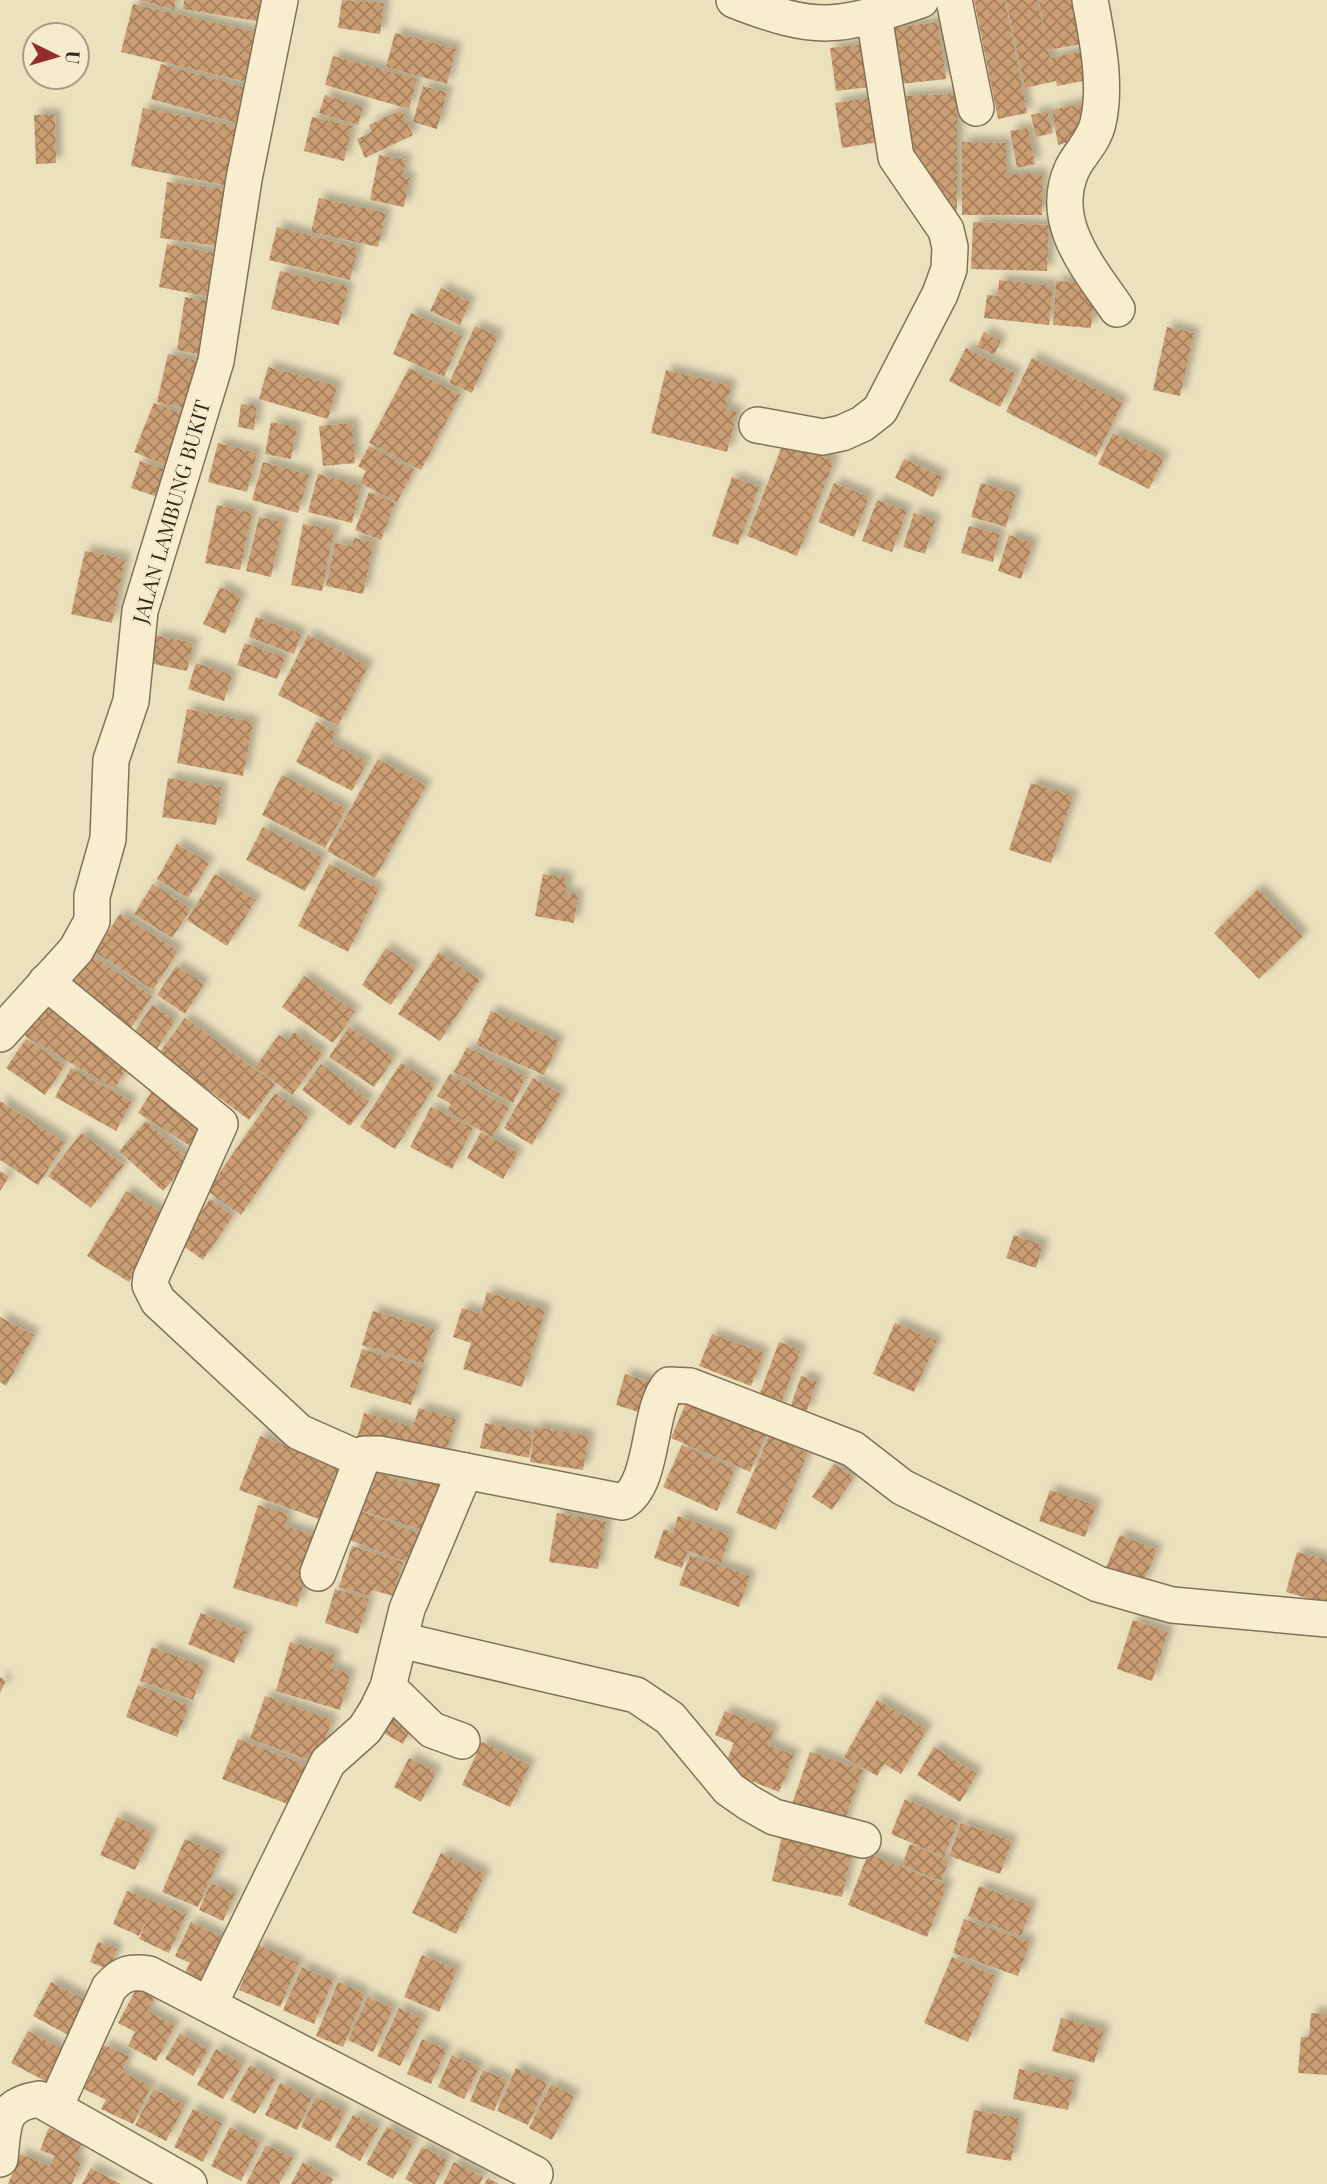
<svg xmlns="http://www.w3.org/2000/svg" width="1327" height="2184" viewBox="0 0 1327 2184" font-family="'Playfair Display',serif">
  <defs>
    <pattern id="building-cross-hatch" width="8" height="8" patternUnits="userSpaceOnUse" patternTransform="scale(1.75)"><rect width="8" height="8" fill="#ca9d73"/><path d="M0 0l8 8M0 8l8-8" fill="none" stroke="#a5805e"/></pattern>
    <filter id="shadow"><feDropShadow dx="6" dy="-6" stdDeviation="3.5" flood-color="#0004"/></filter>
  </defs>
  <rect width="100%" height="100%" fill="#ece1bd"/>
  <!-- building -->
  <g fill="url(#building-cross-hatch)" filter="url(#shadow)">
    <path d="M139,0H176L174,10Z"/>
    <path d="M184,0H272L268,23L183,9Z"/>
    <path d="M342,0L384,3L380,34L338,28Z"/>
    <path d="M974,0H1005L1027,113L998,119Z"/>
    <path d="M1006,0H1037L1046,40L1039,0H1078L1087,43L1048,50L1052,67L1051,58L1087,50L1093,79L1057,86L1056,81L1025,88Z"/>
    <path d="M133,4L267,35L255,84L121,52Z"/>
    <path d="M938,22L946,79L900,84L893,28Z"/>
    <path d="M395,33L456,49L447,84L386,67Z"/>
    <path d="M864,44L870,87L836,91L830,48Z"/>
    <path d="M333,56L417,79L409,109L325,85Z"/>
    <path d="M161,64L254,90L244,125L151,99Z"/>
    <path d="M423,86L447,92L437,129L413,122Z"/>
    <path d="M957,94V212L906,156L900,96Z"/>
    <path d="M325,95L363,107L358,125L319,113Z"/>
    <path d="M872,97L879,142L842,148L835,103Z"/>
    <path d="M1095,101L1086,137L1058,145L1052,110Z"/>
    <path d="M143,108L245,128L233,187L131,166Z"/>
    <path d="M401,110L413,135L365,158L357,139L372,132L369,125Z"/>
    <path d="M1047,111L1053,133L1036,137L1031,115Z"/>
    <path d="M34,115H55L56,163L36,164Z"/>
    <path d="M312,117L352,126L344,161L304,151Z"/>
    <path d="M1028,128L1035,164L1017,168L1010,131Z"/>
    <path d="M962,142L1006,143V174H1042V215H962Z"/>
    <path d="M379,155L406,160L402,177L410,178L404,207L370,200Z"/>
    <path d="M167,182L232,190L225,247L160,238Z"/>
    <path d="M319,198L386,213L378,247L311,232Z"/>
    <path d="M973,222L1049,225L1047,271L971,269Z"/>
    <path d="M277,227L358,248L350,280L269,260Z"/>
    <path d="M167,244L219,254L210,297L159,287Z"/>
    <path d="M280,271L348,287L339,325L271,309Z"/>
    <path d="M999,280L1053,286L1049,325L984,318L987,295L998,296Z"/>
    <path d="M1056,281L1095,284L1091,328L1053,325Z"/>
    <path d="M441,288L470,302L460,325L430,311Z"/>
    <path d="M185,297L217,302L209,356L177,350Z"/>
    <path d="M411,313L462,336L444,377L393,354Z"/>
    <path d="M475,326L498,336L472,393L449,383Z"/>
    <path d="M1167,327L1194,333L1180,396L1153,390Z"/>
    <path d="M984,332L1001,341L994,355L977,347Z"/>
    <path d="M966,348L1016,374L1000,407L949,381Z"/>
    <path d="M168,354L203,362L192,410L157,402Z"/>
    <path d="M1032,358L1123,402L1096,457L1006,412Z"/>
    <path d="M268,367L337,386L328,419L259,399Z"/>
    <path d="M409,368L460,395L421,470L369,443Z"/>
    <path d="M666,370L731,386L725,409L737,412L727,452L651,433Z"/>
    <path d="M154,403L190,417L170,467L134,452Z"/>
    <path d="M241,404L257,406L254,430L238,427Z"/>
    <path d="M271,422L297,427L291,459L265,454Z"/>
    <path d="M352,423L355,463L323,466L319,426Z"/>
    <path d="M1113,433L1164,458L1149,489L1098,464Z"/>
    <path d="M784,441L834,461L797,556L747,536Z"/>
    <path d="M218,443L257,453L247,492L208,482Z"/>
    <path d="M369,446L414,470L397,502L360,483L366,471L358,466Z"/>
    <path d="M904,459L942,477L933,497L895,478Z"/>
    <path d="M140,461L167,470L158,497L131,488Z"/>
    <path d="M263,462L309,475L298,513L252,500Z"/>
    <path d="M318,474L361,486L352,523L308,512Z"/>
    <path d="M732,477L759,487L738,545L712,536Z"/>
    <path d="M834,483L869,497L854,537L818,522Z"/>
    <path d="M981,483L1016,493L1006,527L971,517Z"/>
    <path d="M369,492L395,503L381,540L355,530Z"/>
    <path d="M877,500L907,511L892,552L862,541Z"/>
    <path d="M217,505L252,513L240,570L205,563Z"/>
    <path d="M914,513L935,520L925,554L903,547Z"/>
    <path d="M259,517L283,522L271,577L246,571Z"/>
    <path d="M303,524L334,530L322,591L291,585Z"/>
    <path d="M969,526L1000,534L993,562L961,553Z"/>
    <path d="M1009,535L1033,543L1021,579L998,571Z"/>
    <path d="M354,538L374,542L363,594L326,586L335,543L352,546Z"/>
    <path d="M85,551L125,559L112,623L71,614Z"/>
    <path d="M220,587L241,597L225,634L203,624Z"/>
    <path d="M256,617L301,634L294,654L249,637Z"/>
    <path d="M154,635L193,643L187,671L149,663Z"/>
    <path d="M308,635L368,666L338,726L278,695Z"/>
    <path d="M245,643L285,658L277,679L237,665Z"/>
    <path d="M196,663L232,675L224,701L188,689Z"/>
    <path d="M187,709L253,722L243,776L177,763Z"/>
    <path d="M316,722L336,732L331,743L367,762L352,791L296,762Z"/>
    <path d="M378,759L426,786L375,878L327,851Z"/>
    <path d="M282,775L346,809L325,848L262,815Z"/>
    <path d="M168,778L222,787L216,825L162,817Z"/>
    <path d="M1031,783L1073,796L1051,863L1009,850Z"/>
    <path d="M263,827L323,858L305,891L246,860Z"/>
    <path d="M177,844L209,863L188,898L157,879Z"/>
    <path d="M329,864L379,889L348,952L298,926Z"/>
    <path d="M215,874L256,900L227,946L187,920Z"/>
    <path d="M543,874L567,878L565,893L578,895L574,923L535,916Z"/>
    <path d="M153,884L191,909L172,938L134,914Z"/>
    <path d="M1258,889L1303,936L1259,979L1214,933Z"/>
    <path d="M120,914L178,951L153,990L95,952Z"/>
    <path d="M386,948L416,968L391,1005L362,985Z"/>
    <path d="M87,952L152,996L129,1031L64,988Z"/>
    <path d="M439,952L480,980L440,1041L398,1014Z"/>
    <path d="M176,966L204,984L185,1014L157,995Z"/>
    <path d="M304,976L355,1012L333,1043L282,1007Z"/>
    <path d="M35,1001L133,1056L115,1089L25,1036Z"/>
    <path d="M152,1005L175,1021L154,1053L131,1037Z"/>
    <path d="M491,1011L559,1041L544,1075L476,1045Z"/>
    <path d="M185,1018L275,1084L249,1120L159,1053Z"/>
    <path d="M349,1027L394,1058L374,1087L329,1057Z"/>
    <path d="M294,1032L323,1054L292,1095L255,1067L279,1035L288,1041Z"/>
    <path d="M26,1039L65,1065L45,1095L6,1068Z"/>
    <path d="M467,1047L526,1077L513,1103L454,1072Z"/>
    <path d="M401,1063L435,1085L395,1149L360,1127Z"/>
    <path d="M321,1064L369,1101L350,1126L302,1090Z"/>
    <path d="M71,1068L132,1102L116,1131L55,1097Z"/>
    <path d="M450,1074L509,1108L492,1137L447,1111L451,1104L437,1096Z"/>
    <path d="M533,1078L561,1094L532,1145L504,1128Z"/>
    <path d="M154,1088L213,1126L198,1151L138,1113Z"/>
    <path d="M275,1093L309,1116L241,1215L207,1191Z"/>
    <path d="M0,1101L65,1143L38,1185L0,1160Z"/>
    <path d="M431,1107L473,1128L452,1169L410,1147Z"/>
    <path d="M146,1121L190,1161L163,1191L119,1151Z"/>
    <path d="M481,1132L518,1153L503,1179L467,1158Z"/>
    <path d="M81,1133L124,1165L91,1208L48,1176Z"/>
    <path d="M0,1171L9,1177L0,1191Z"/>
    <path d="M126,1191L168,1216L129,1282L87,1256Z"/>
    <path d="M210,1199L233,1216L203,1260L179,1243Z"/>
    <path d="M1014,1235L1043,1245L1036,1268L1006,1258Z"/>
    <path d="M487,1292L545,1310L522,1387L463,1369L471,1343L453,1337L462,1308L481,1314Z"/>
    <path d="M373,1311L434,1329L423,1364L362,1345Z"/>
    <path d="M0,1317L34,1335L6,1386L0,1382Z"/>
    <path d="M895,1323L937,1341L914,1392L873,1374Z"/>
    <path d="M712,1334L764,1353L751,1386L699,1366Z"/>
    <path d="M779,1342L801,1350L778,1412L756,1404Z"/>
    <path d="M362,1349L423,1367L411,1405L350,1387Z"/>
    <path d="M625,1374L657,1384L648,1415L616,1405Z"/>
    <path d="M801,1376L817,1381L806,1413L790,1408Z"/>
    <path d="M689,1396L768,1430L750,1472L671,1438Z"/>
    <path d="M419,1408L456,1419L442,1466L356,1442L364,1413L413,1427Z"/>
    <path d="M485,1423L533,1432L529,1458L480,1448Z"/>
    <path d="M535,1427L589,1436L583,1470L530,1462Z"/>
    <path d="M260,1436L346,1468L327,1522L239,1490Z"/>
    <path d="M769,1436L808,1453L776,1530L736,1513Z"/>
    <path d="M682,1445L735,1469L717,1511L663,1487Z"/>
    <path d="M834,1464L854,1477L832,1510L812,1497Z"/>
    <path d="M372,1471L416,1485L419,1475L450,1485L434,1534L360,1510Z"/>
    <path d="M1050,1490L1096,1505L1085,1537L1039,1521Z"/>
    <path d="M258,1505L288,1514L285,1526L318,1537L297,1607L233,1588Z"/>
    <path d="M358,1510L433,1539L422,1568L347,1539Z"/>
    <path d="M557,1513L606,1521L598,1569L549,1562Z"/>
    <path d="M678,1516L730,1535L721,1563L688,1551L682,1568L654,1558L664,1529L673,1533Z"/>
    <path d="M1120,1535L1157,1550L1142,1585L1105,1570Z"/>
    <path d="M352,1546L403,1562L393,1596L372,1590L370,1596L339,1587Z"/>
    <path d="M1297,1552L1327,1560V1604L1286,1592Z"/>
    <path d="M690,1555L750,1576L739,1607L679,1585Z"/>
    <path d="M335,1589L369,1599L358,1634L325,1623Z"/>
    <path d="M201,1613L247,1632L234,1663L188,1644Z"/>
    <path d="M1133,1620L1168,1632L1152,1681L1117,1669Z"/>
    <path d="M290,1642L335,1655L331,1668L350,1674L340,1710L276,1691Z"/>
    <path d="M152,1647L205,1667L193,1700L140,1681Z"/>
    <path d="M0,1677L6,1681L0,1693Z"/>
    <path d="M138,1685L189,1706L177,1737L126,1717Z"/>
    <path d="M265,1696L332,1720L317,1763L250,1739Z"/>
    <path d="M877,1700L927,1729L901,1774L884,1764L877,1776L844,1757Z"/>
    <path d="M725,1711L774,1730L768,1745L794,1755L779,1792L723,1770L734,1743L715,1735Z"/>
    <path d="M393,1712L414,1724L403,1744L382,1732Z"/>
    <path d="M238,1739L313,1768L298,1808L222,1779Z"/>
    <path d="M482,1742L530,1765L510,1807L462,1785Z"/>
    <path d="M934,1747L977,1774L960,1802L917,1775Z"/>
    <path d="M810,1752L863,1770L841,1830L789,1813Z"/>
    <path d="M409,1758L436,1772L421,1802L394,1787Z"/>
    <path d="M905,1799L958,1822L944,1857L891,1834Z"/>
    <path d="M117,1817L152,1833L135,1870L100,1855Z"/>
    <path d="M961,1823L1012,1841L1000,1874L949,1856Z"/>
    <path d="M783,1831L853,1848L842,1897L772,1881Z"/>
    <path d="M185,1839L221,1854L198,1907L162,1892Z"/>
    <path d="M910,1844L949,1861L941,1881L902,1865Z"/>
    <path d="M441,1853L485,1874L456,1934L412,1913Z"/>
    <path d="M868,1854L947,1885L927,1937L848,1905Z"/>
    <path d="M211,1883L235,1894L223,1921L199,1910Z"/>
    <path d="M979,1886L1032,1906L1021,1936L968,1916Z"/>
    <path d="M127,1891L186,1914L169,1953L139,1939L153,1906L139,1936L113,1924Z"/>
    <path d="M964,1919L1030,1942L1018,1976L953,1953Z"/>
    <path d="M191,1922L233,1943L203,1988L183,1977L190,1963L175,1956Z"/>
    <path d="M98,1942L117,1949L109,1970L90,1962Z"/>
    <path d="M258,1945L299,1963L280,2007L239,1990Z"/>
    <path d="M422,1955L457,1970L439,2012L404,1997Z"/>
    <path d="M952,1957L996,1976L968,2042L924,2023Z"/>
    <path d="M302,1967L333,1981L314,2024L283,2010Z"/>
    <path d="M51,1982L85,2000L68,2035L33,2016Z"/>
    <path d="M338,1982L365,1994L343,2047L316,2036Z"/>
    <path d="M139,1984L157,1993L147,2011L175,2026L156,2061L128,2046L135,2032L118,2023Z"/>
    <path d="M368,1997L393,2009L373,2052L348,2040Z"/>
    <path d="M399,2008L423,2019L400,2066L377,2056Z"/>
    <path d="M1311,2013L1327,2014V2075L1298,2073L1301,2037H1309Z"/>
    <path d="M1061,2018L1104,2030L1094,2063L1052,2051Z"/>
    <path d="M28,2031L64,2050L47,2082L11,2063Z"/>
    <path d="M180,2033L208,2050L193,2076L165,2059Z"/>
    <path d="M422,2039L446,2050L431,2084L407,2074Z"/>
    <path d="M104,2045L129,2056L122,2072L151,2086L133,2124L101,2109L106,2100L84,2089Z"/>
    <path d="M216,2049L243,2064L223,2099L197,2085Z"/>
    <path d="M452,2055L479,2067L464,2099L438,2087Z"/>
    <path d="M250,2065L275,2080L255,2114L230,2100Z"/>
    <path d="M516,2068L547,2083L528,2125L497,2111Z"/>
    <path d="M1019,2069L1074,2080L1068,2110L1013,2099Z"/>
    <path d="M483,2070L507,2080L494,2111L470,2101Z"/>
    <path d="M280,2083L312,2098L297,2130L265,2115Z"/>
    <path d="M551,2084L574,2096L552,2140L529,2128Z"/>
    <path d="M154,2089L185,2105L166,2141L135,2125Z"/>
    <path d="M316,2097L345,2112L330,2142L301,2127Z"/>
    <path d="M193,2109L222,2123L203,2162L174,2147Z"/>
    <path d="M974,2110L1019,2118L1011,2161L966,2153Z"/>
    <path d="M353,2115L378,2128L360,2161L335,2147Z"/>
    <path d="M230,2127L260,2142L241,2181L211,2166Z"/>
    <path d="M387,2127L414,2142L393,2179L366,2164Z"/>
    <path d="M49,2128L82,2142L75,2160L81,2163L72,2184H8L20,2154L50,2166L55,2156L40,2150Z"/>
    <path d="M266,2145L293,2158L279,2184H246Z"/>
    <path d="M422,2147L447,2160L435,2184H414L405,2179Z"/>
    <path d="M303,2162L333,2179L331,2184H291Z"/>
    <path d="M454,2162L483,2177L480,2184H443Z"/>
    <path d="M91,2168L121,2184H82Z"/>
    <path d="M488,2178L499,2184H484Z"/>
  </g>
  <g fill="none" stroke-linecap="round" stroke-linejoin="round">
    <!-- minor casing -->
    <g stroke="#837157" stroke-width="38">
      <g id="minor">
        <path d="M734,0C818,33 838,28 921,0"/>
        <path d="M954,0L976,108"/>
        <path d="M1090,0C1097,38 1107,84 1098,123C1094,141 1080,153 1072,169C1048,222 1089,268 1117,309"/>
        <path d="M757,425L823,437L842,433L862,424L880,410L940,294L949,269L950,247L946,230L896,157L874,15"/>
        <path d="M46,982L220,1124L151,1277L150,1285L158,1301L299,1432L360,1459"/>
        <path d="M0,1034L76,950L92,921V896L108,839L111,760L131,701L140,611L216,361L244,179L280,0"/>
        <path d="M318,1573L364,1454H379L465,1471"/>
        <path d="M400,1640L636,1695L670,1718L729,1789L749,1803L774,1817L863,1840"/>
        <path d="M388,1687L432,1730L462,1741"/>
        <path d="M210,2003L328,1762L365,1729L377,1710L388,1687L407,1609L465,1471L623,1502C655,1483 647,1411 669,1385L690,1386L853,1449L902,1487L1098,1584L1172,1605L1327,1619"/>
        <path d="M55,2107L109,1988C122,1973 131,1971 149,1974L535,2174"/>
        <path d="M0,2159C4,2124 0,2105 39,2099L189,2184"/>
      </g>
    </g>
    <!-- minor -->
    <use href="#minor" stroke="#f8eecf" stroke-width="35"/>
  </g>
  <g text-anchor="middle" stroke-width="5" stroke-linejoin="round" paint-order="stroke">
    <!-- street labels -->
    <g font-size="21" fill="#33281b" stroke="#f4ebcc">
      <text transform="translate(172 512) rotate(-74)" y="7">JALAN LAMBUNG BUKIT</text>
    </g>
  </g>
  <!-- north arrow -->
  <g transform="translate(56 56) rotate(95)"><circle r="33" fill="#f4ebcc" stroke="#a79d85" stroke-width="2"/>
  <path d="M0-5L12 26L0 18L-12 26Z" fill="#912e28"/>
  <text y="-10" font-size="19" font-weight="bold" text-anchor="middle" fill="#33281b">U</text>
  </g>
</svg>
